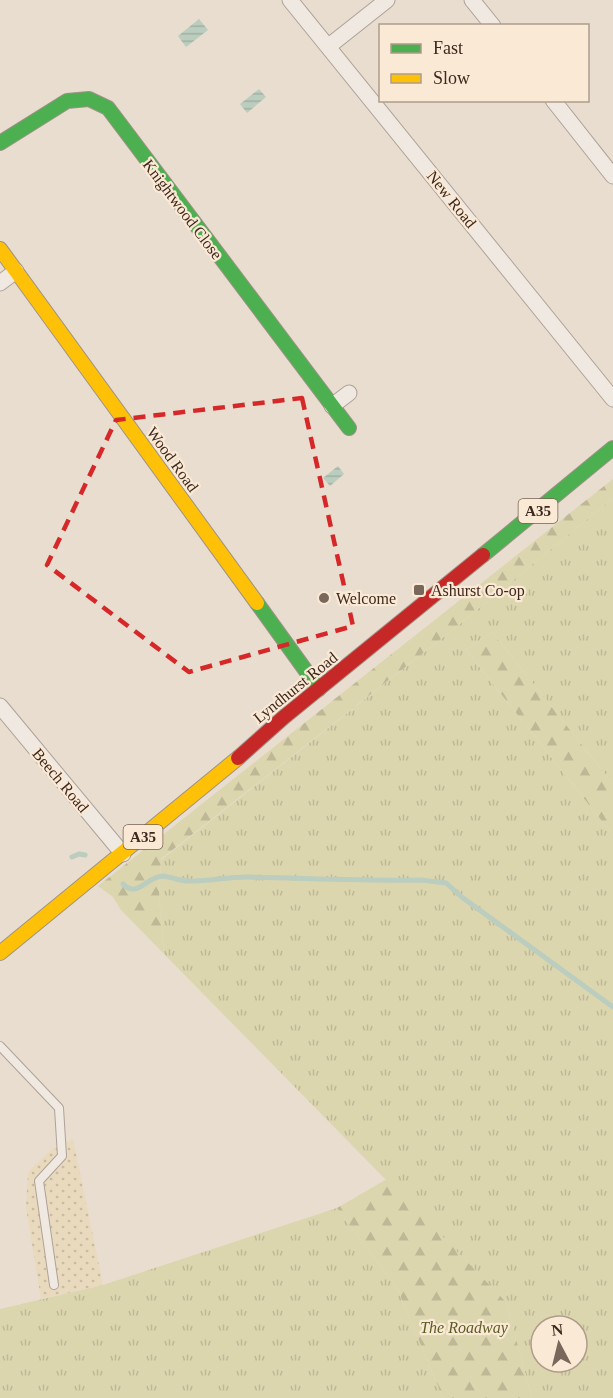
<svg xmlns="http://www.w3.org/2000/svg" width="613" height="1398" viewBox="0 0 613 1398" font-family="Georgia,serif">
  <defs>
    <pattern id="farmland-dots" width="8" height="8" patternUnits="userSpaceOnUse" patternTransform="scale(1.5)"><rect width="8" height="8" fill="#e9dabe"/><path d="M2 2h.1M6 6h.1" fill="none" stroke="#c9bba3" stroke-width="1.8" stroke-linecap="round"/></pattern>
    <pattern id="grass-tufts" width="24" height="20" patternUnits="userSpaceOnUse" patternTransform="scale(1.5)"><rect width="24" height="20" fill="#dcd6af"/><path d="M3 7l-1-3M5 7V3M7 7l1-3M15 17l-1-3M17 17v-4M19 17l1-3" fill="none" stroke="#beb896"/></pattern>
    <pattern id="forest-firs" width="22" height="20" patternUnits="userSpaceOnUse" patternTransform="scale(1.5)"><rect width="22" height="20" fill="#dcd6af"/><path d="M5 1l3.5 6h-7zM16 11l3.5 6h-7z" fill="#beb896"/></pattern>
    <pattern id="water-rules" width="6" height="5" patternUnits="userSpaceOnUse" patternTransform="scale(1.5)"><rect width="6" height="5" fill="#bacdbf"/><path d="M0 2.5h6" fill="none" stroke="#a1b0a4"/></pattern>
  </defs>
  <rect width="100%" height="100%" fill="#e8ddce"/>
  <!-- farmland -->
  <path fill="url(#farmland-dots)" d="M73,1139L103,1285L41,1299L26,1208L28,1172L52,1149Z"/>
  <!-- grass -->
  <g fill="url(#grass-tufts)" fill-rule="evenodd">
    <path d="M613,498V784L492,632L466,650L613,835V1398H532L506,1302L164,954L159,897L161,860L460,624ZM541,1326H577V1362H541Z"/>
    <path d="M337,1208L397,1288L443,1398H0V1309L103,1285Z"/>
  </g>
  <!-- forest -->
  <g fill="url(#forest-firs)">
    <path d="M613,479V498L460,624L161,859L159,897L164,954L121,910L113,897L98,886Z"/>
    <path d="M492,632L613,784V835L466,650Z"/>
    <path d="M387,1179L506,1302L532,1398H443L397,1288L337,1208Z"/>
  </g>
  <!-- water -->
  <g fill="url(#water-rules)">
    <path d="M199,19L208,30L186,47L178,36Z"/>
    <path d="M259,89L266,97L247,113L240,104Z"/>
    <path d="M338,466L344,474L330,486L323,478Z"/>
  </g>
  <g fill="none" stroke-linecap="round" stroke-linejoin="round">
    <!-- stream -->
    <g stroke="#bacdbf" stroke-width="5">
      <path d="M72,857L79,854L85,855"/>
      <path d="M123,884C137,899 147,876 163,876C171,877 178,880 186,881C205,882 226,877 245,877C304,878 362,881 421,880L446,883L463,898L613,1007"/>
    </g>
    <!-- lane casing -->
    <g stroke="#aea298" stroke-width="10">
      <path id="lane" d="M0,1046L59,1108L62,1156L39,1181L54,1285"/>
    </g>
    <!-- street casing -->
    <g stroke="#aea298" stroke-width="17">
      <g id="street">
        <path d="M290,0L613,399"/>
        <path d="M472,0L493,26"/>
        <path d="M329,46L387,0"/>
        <path d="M553,100L613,176"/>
        <path d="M0,283L16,271"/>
        <path d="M332,406L349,393"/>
        <path d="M0,706L123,854"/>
      </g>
    </g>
    <!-- fast casing -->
    <g stroke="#9e9287" stroke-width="16">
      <g id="fast">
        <path d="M0,143L67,101L89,99L108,108L349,428"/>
        <path d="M483,555L613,448"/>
        <path d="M257,603L319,689"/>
      </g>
    </g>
    <!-- slow casing -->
    <g stroke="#9e9287" stroke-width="16">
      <g id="slow">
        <path d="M0,249L257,603"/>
        <path d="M0,953L238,758"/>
      </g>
    </g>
    <!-- jam casing -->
    <g stroke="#9e9287" stroke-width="16">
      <path id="jam" d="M238,758L284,717L483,555"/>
    </g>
    <!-- lane -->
    <use href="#lane" stroke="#f0e9e2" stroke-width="8"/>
    <!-- street -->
    <use href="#street" stroke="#f0e9e2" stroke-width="15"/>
    <!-- fast -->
    <use href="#fast" stroke="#4caf50" stroke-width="14"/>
    <!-- slow -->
    <use href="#slow" stroke="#ffc107" stroke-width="14"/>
    <!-- jam -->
    <use href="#jam" stroke="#c62828" stroke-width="14"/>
  </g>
  <!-- marked area -->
  <path fill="none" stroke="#d62828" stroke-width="4.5" stroke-dasharray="12 8" stroke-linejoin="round" d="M302,398L353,626L189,672L47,565L116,420Z"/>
  <!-- markers -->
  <g fill="#7a675b" stroke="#fae9d5" stroke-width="2">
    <rect x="413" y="584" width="12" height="12" rx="3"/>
    <circle cx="324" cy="598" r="6"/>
  </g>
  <g text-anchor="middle" stroke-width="4.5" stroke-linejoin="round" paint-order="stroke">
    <!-- shield labels -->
    <g fill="#fae9d5" stroke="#776254" stroke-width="1.5">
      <rect x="518.5" y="499" width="39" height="24" rx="4.5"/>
      <rect x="123.5" y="825" width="39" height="24" rx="4.5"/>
    </g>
    <g font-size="15" font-weight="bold" fill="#3f281d">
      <text x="538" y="516">A35</text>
      <text x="143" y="842">A35</text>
    </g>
    <!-- street labels -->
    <g font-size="16" fill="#3f281d" stroke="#fae9d5">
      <text transform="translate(452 199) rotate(51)" y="6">New Road</text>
      <text transform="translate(183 209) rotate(53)" y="6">Knightwood Close</text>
      <text transform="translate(173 459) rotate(54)" y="6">Wood Road</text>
      <text transform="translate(295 687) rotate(-39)" y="6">Lyndhurst Road</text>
      <text transform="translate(61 780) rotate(50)" y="6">Beech Road</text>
    </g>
    <!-- poi labels -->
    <g font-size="16" fill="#3f281d" stroke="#fae9d5" text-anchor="start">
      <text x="431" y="596">Ashurst Co-op</text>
      <text x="336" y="604">Welcome</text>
    </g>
    <!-- park labels -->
    <g font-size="16" font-style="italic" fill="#595e22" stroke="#fae9d5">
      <text x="464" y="1333">The Roadway</text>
    </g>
  </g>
  <!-- legend -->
  <rect x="379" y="24" width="210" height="78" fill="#fae9d5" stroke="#af9c8b" stroke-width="1.5"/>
  <rect x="391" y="44" width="30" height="9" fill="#4caf50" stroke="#af9c8b" stroke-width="1.5"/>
  <text x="433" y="54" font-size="18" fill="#3f281d">Fast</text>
  <rect x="391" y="74" width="30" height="9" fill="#ffc107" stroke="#af9c8b" stroke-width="1.5"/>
  <text x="433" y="84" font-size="18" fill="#3f281d">Slow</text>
  <!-- north arrow -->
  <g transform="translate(559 1344) rotate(353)"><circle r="28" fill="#fae9d5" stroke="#af9c8b" stroke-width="1.5"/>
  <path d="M0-4.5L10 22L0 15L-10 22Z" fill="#7a675b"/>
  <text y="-9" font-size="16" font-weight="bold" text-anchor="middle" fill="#3f281d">N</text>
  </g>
</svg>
